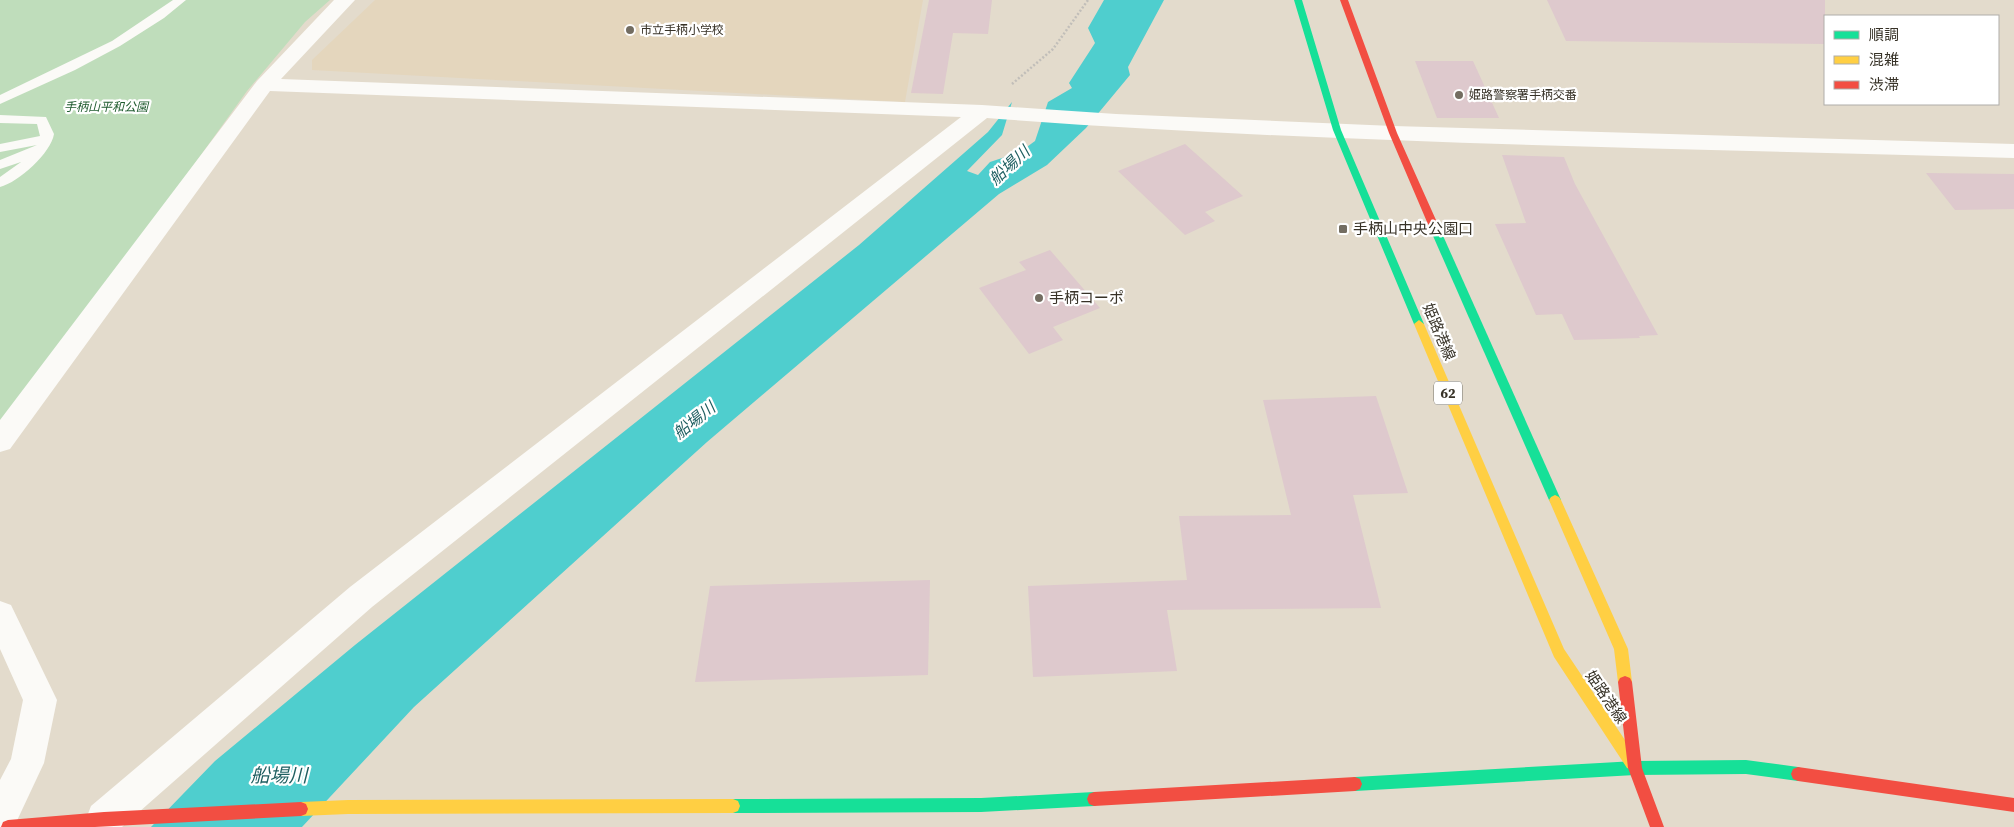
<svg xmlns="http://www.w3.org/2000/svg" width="2014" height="827" viewBox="0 0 2014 827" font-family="'Source Serif 4','Noto Sans JP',serif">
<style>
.built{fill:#e4d6bd}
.green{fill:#bfddbb}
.water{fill:#4fcece}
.building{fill:#dec9cd}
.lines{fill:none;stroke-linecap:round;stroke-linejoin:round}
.path{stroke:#c1beb9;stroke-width:2.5;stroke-dasharray:2 2;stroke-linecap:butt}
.lane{fill:#fbfaf7;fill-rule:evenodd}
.street{fill:#fbfaf7;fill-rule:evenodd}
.fast{fill:#16e098;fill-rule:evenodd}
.slow{fill:#ffcf43;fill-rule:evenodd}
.jam{fill:#f24e42;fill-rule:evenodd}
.poi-dot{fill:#736d61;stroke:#fff;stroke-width:2}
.labels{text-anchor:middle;stroke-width:4.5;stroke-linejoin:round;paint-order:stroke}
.far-poi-label{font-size:12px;fill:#373227;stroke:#fff;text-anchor:start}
.far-park-label{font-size:12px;font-style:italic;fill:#1f5b2f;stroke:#fff}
.shield{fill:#fff;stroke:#737068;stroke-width:1}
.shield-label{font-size:14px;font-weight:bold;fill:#373227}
.poi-label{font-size:15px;fill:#373227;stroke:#fff;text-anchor:start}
.street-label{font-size:15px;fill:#373227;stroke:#fff}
.water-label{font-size:16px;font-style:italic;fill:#1e5e60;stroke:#fff}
.near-water-label{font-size:19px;font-style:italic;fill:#1e5e60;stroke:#fff}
</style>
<rect width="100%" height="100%" fill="#e3dbcc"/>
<polygon class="built" points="375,0 923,0 905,102 312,70 312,60"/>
<polygon class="green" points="0,0 330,0 305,22 247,91 0,434"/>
<polygon class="water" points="1104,0 1164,0 1128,67 1130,75 1086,128 1047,165 999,194 707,442 414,707 302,827 151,827 215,761 355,645 859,245 988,132 1012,102 1002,135 967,171 978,175 990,162 1020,152 1035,141 1048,102 1072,88 1069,83 1095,43 1088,28"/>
<g class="building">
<polygon points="929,0 992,0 988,34 953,33 943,94 911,93"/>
<polygon points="1547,0 1825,0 1825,44 1566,41"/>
<polygon points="1415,61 1473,61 1499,118 1437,118"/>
<polygon points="1185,144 1243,196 1205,212 1215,221 1185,235 1118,171"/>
<polygon points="1502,155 1564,157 1575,184 1658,335 1639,336 1640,338 1574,340 1562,314 1536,315 1495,224 1526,223"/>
<polygon points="1926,173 2014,174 2014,209 1955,210"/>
<polygon points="1050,250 1100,308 1053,327 1063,340 1029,354 979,288 1026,270 1019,262"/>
<polygon points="1376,396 1408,493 1353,495 1381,608 1167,610 1177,671 1033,677 1028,586 1187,580 1179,516 1291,515 1263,400"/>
<polygon points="930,580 928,675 695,682 710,586"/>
</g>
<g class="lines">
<polyline class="path" points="1012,84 1053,49 1088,0"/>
<g class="lane">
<polygon points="173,0 186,0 164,18 120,46 75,70 0,104 0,95 112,41"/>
<path d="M0 115 46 117 54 134C51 153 19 182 0 187V177L21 162 0 169V160L37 145 0 152V144L40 136 37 124 0 123Z"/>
</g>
<g class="street">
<path d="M334 0H355L281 79 982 105 1116 114 1393 126 2014 144V158C1672 148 1328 144 987 118L372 607 122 827H90L86 819 91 806 350 587 961 117 270 91 10 449 0 452V420L257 81Z"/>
<polygon points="0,601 11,605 57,700 44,763 14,827 0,827 0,780 11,759 23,700 0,649"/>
</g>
<g class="fast">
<polygon points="1294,0 1302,0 1341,130 1424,324 1423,327 1419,328 1414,324 1333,130"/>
<polygon points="1435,226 1440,229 1561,500 1559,503 1555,505 1551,503 1549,500 1430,229"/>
<polygon points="1746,760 1798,767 1803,769 1805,774 1803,779 1798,781 1746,774 1635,775 1355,791 1350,789 1348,784 1350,779 1355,777 1635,761"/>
<polygon points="1094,792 1099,794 1101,799 1099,804 1094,806 981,812 733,813 728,811 726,806 728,801 733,799 981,798"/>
</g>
<g class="slow">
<polygon points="1419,320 1424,324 1564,649 1637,758 1639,763 1637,768 1632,770 1627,768 1554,657 1414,324"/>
<polygon points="1555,495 1559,497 1561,500 1628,649 1632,682 1630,686 1625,688 1620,686 1618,682 1614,649 1549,500 1551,497"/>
<polygon points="733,799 738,801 740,806 738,811 733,813 348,814 301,816 296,814 294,809 296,804 301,802 348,800"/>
</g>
<g class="jam">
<polygon points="1340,0 1348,0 1397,133 1440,229 1438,231 1432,231 1430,229 1389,133"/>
<polygon points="1625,676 1630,678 1632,682 1642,768 1664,827 1650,827 1628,768 1618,682 1620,678"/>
<polygon points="1798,767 2014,798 2014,812 1798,781 1793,779 1791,774 1793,769"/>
<polygon points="1355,777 1360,779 1362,784 1360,789 1355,791 1094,806 1089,804 1087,799 1089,794 1094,792"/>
<polygon points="301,802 306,804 308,809 306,814 301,816 95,827 1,827 3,822 8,820 104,812"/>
</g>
</g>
<g class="poi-dot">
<circle cx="630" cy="30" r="5"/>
<circle cx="1459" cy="95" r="5"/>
<rect x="1338" y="224" width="10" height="10" rx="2.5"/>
<circle cx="1039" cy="298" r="5"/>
</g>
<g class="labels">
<g class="far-poi-label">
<text x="640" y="34">市立手柄小学校</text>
<text x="1469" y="99">姫路警察署手柄交番</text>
</g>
<g class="far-park-label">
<text x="106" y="111">手柄山平和公園</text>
</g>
<rect class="shield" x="1434" y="381.5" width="28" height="23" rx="4"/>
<g class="shield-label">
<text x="1448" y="398">62</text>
</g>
<g class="poi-label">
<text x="1353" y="234">手柄山中央公園口</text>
<text x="1049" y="303">手柄コーポ</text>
</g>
<g class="street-label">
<text transform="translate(1439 332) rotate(67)" y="5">姫路港線</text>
<text transform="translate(1606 697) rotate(56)" y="5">姫路港線</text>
</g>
<g class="water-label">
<text transform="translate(1009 165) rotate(-43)" y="6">船場川</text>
<text transform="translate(694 420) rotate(-39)" y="6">船場川</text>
</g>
<g class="near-water-label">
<text x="279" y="782">船場川</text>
</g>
</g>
<rect x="1824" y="15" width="175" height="90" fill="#ffffff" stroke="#afada9"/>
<rect x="1834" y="31" width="25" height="8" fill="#16e098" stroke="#afada9"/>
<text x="1869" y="40" font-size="15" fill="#373227">順調</text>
<rect x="1834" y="56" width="25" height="8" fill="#ffcf43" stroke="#afada9"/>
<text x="1869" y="65" font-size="15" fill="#373227">混雑</text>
<rect x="1834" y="81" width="25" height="8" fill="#f24e42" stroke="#afada9"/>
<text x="1869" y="90" font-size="15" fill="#373227">渋滞</text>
</svg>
